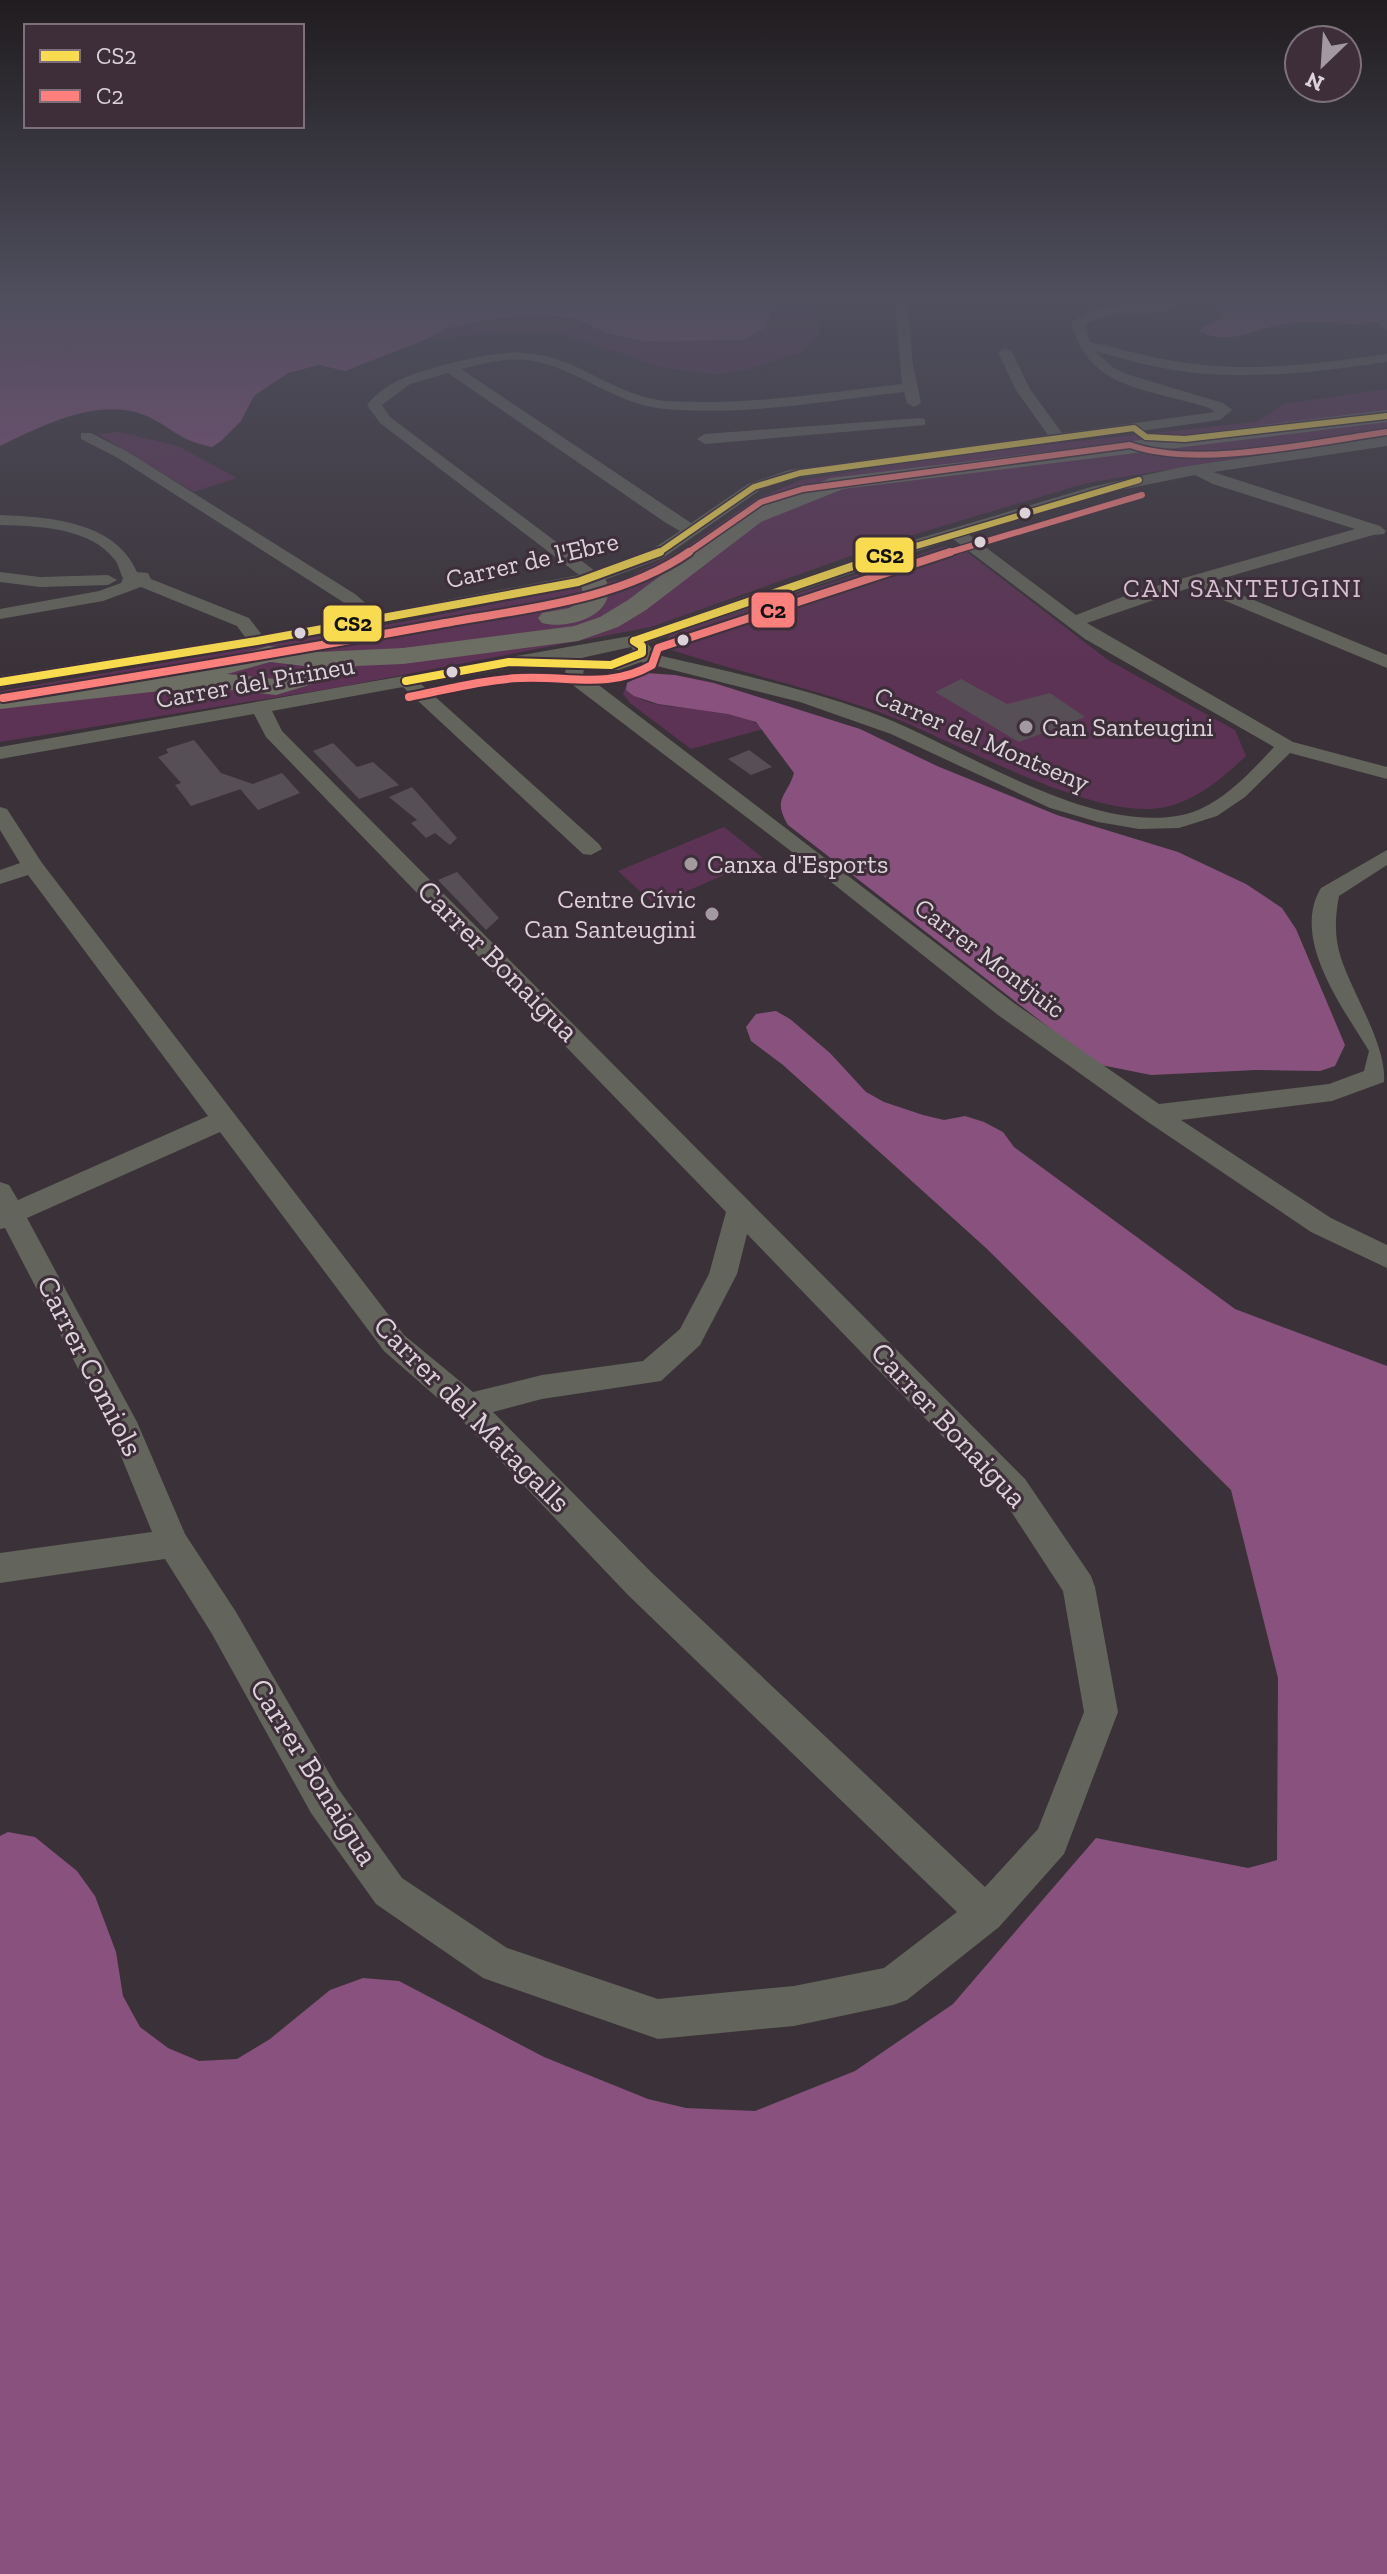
<svg xmlns="http://www.w3.org/2000/svg" width="1387" height="2574" viewBox="0 0 1387 2574" font-family="'Zilla Slab',serif">
<style>
.green{fill:#5d3355}
.forest{fill:#89517e}
.lines{fill:none;stroke-linecap:round;stroke-linejoin:round}
.stream{stroke:#894f7f;stroke-width:4}
.building{fill:#564f55}
.street{fill:#63645b;fill-rule:evenodd}
.secondary{fill:#6d6e63;fill-rule:evenodd}
.bus-1-far1-casing{stroke:#3e2e3a;stroke-width:9}
.bus-1-casing{stroke:#3e2e3a;stroke-width:12}
.bus-2-far1-casing{stroke:#3e2e3a;stroke-width:9}
.bus-2-casing{stroke:#3e2e3a;stroke-width:12}
.bus-1-far1{stroke:#f9db4f;stroke-width:6}
.bus-1{stroke:#f9db4f;stroke-width:8}
.bus-2-far1{stroke:#fd807c;stroke-width:6}
.bus-2{stroke:#fd807c;stroke-width:8}
.bus-dot{fill:#dcd2da;stroke:#3e2e3a;stroke-width:3}
.poi-dot{fill:#a39aa1;stroke:#3e2e3a;stroke-width:3}
.labels{text-anchor:middle;stroke-width:6;stroke-linejoin:round;paint-order:stroke}
.far-street-label{font-size:26px;fill:#dcd2da;stroke:#3e2e3a}
.far-neighbourhood-label{font-size:26px;letter-spacing:2px;fill:#d4c0d0;stroke:#3e2e3a}
.far-poi-label{font-size:26px;fill:#dcd2da;stroke:#3e2e3a;text-anchor:start}
.street-label{font-size:30px;fill:#dcd2da;stroke:#3e2e3a}
.line-badge{stroke:#3e2e3a;stroke-width:3}
.pale-badge-label{font-size:22px;text-anchor:middle;font-weight:bold;fill:#111}
</style>
<rect width="100%" height="100%" fill="#3a3238"/>
<g class="green">
<polygon points="777,301 827,301 820,308 818,335 803,352 748,369 715,375 659,367 558,332 518,331 427,339 438,331 457,325 529,315 576,319 610,334 643,341 677,338 729,341 766,325"/>
<polygon points="1387,389 1387,434 1087,483 899,539 651,627 340,687 0,742 0,691 402,622 626,578 685,548 754,500 801,480 967,453 1256,422 1284,404"/>
<polygon points="119,432 178,446 237,478 194,492 98,434"/>
<path d="M945 546 963 549 1108 660 1235 730 1246 756C1222 778 1198 800 1165 807 1093 824 945 734 873 710 805 687 736 671 668 649L664 642 671 634Z"/>
<path d="M627 683 626 690C633 694 640 699 648 702 681 712 739 705 763 729L691 749 630 703 623 694Z"/>
<polygon points="724,827 763,858 655,905 618,871"/>
</g>
<g class="forest">
<path d="M0 301H777L763 329 742 340 643 341 610 334 576 319 554 316 505 317 447 328 427 339 345 371 319 365 288 373 254 396 241 421 221 441 212 447C179 441 171 426 144 415 97 397 42 426 0 446Z"/>
<path d="M1213 301H1387V320C1368 328 1313 320 1286 324 1259 327 1226 347 1200 331L1203 326 1223 318 1224 314Z"/>
<path d="M646 673 675 675 714 683 860 729 937 766 1057 815 1178 852 1246 884 1282 908 1296 929 1345 1045 1335 1066 1320 1071 1256 1070 1151 1075 1096 1064 788 825C772 798 787 797 794 773L756 722 728 714 658 704 634 696 626 690 627 683Z"/>
<polygon points="776,1011 790,1019 830,1053 866,1092 884,1102 923,1115 944,1120 965,1116 984,1122 1003,1132 1014,1147 1235,1309 1387,1366 1387,2574 0,2574 0,1836 8,1832 35,1837 77,1871 95,1896 116,1952 123,1996 140,2027 168,2048 199,2061 237,2059 270,2039 330,1990 363,1978 399,1981 544,2057 648,2099 686,2108 755,2111 855,2071 953,2004 1096,1838 1248,1868 1277,1860 1278,1678 1231,1490 986,1248 783,1065 751,1041 746,1027 756,1014"/>
</g>
<g class="lines">
<polyline class="stream" points="0,370 91,343 175,332 199,322 215,306 229,301"/>
</g>
<g class="building">
<polygon points="961,679 1007,704 1050,693 1085,717 1019,742 935,692"/>
<polygon points="194,740 221,773 253,784 282,773 300,793 258,810 240,789 244,788 191,806 175,785 181,783 158,757 168,753 166,749"/>
<polygon points="333,743 357,767 373,762 399,785 359,799 313,751"/>
<polygon points="749,750 772,767 751,775 728,759"/>
<polygon points="412,787 457,838 450,845 435,833 426,838 411,823 417,820 389,797"/>
<polygon points="457,872 499,918 486,930 438,880"/>
</g>
<g class="lines">
<g class="street">
<path d="M895 301H907L913 365 921 403 914 407 907 403 904 392C825 401 745 416 665 409 615 405 577 367 528 360 505 357 483 364 461 369L691 523 748 484 789 470 1048 435 1016 390 998 352 1005 348 1012 352 1030 389 1062 433 1215 412C1210 407 1197 404 1188 402 1134 387 1087 383 1071 322L1091 312 1114 305 1182 301 1162 312 1114 313 1085 324 1090 342C1125 350 1159 360 1194 364 1258 372 1323 363 1387 354V362C1324 371 1260 379 1197 373 1162 370 1128 360 1095 351L1112 367 1126 374 1223 403 1232 410 1220 420 792 479 760 490 663 558 599 582 365 627 0 688V676L245 637 237 626 141 587 103 601 0 619V609L99 591 121 583 123 578C120 573 119 565 115 560 90 527 37 526 0 525V515C49 517 115 521 137 572L148 573 151 579 249 618 262 635 355 617 354 612 343 602 118 458 81 439V433H91L128 452 355 594 369 606 373 614 579 575 380 423 367 405C386 381 412 374 440 366 494 352 529 344 581 369 609 383 635 398 666 401 745 406 824 393 902 384ZM448 373 666 523 680 531 651 550 595 571 390 417 382 405 410 384Z"/>
<polygon points="1385,320 1387,320 1387,330 1378,324"/>
<polygon points="920,418 925,419 925,425 705,444 697,439 705,434"/>
<path d="M1387 436V446L1213 472 1380 526 1386 531 1384 534 1373 535 1210 582 1387 655V668L1192 587 1087 623 1293 742 1387 767V779L1290 753 1245 797 1217 816 1179 828 1139 829 1098 822 1050 808 891 734 800 702 641 662 619 670H584L583 673 1014 1003 1159 1104 1329 1084 1364 1071 1369 1051C1344 1009 1290 939 1321 888L1387 850V865L1339 896C1335 917 1334 937 1341 958 1352 993 1387 1045 1384 1082L1332 1101 1181 1120 1331 1218 1387 1245V1268L1311 1232 1145 1120 998 1015 821 874 574 686 565 674 566 668 558 663 560 659 421 684 599 844 602 849 591 855 583 854 403 687 272 711 282 731 1025 1479 1091 1576 1095 1587 1118 1712 1064 1854 999 1927 907 2000 893 2005 794 2026 658 2039 497 1983 483 1978 376 1904 311 1813 212 1634 165 1559 0 1583V1553L152 1532 112 1434 5 1228 0 1229V1182L9 1185 18 1200 208 1116 28 875 0 884V870L20 863 0 830V807L7 809 42 863 404 1335 473 1392 542 1375 643 1361 680 1329 709 1274 726 1212 266 737 254 714 0 759V747L630 636 897 545 1091 487 1182 467ZM1195 475 1213 484 1355 529 1135 592 1076 615 968 534 1100 494ZM953 539 1085 639 1274 747C1250 773 1218 808 1182 815 1084 835 958 743 867 711 797 686 722 670 649 653L652 649 647 643ZM631 647 633 649C619 662 598 662 581 658ZM220 1132 384 1351 457 1415 628 1595 957 1912 884 1968 794 1986 658 1999 507 1948 402 1878 337 1787 236 1612 185 1534 137 1422 27 1218ZM747 1234 1003 1499 1063 1591 1084 1712 1038 1829 985 1887 652 1573 493 1412 542 1399 661 1381 700 1345 737 1274Z"/>
<polygon points="0,572 40,577 108,575 117,580 108,585 40,587 0,582"/>
</g>
<g class="secondary">
<path d="M1387 410V422L843 489 761 522 646 610 618 627 578 641 403 664 356 666 352 672 276 695 231 690H169L0 709V693L167 674 269 646 318 652 403 648 574 626 600 617 628 600 745 512 831 478ZM270 662 313 667 275 679 227 674Z"/>
<path d="M593 571 602 573C627 611 572 631 542 623L538 618 542 613 569 608 583 600 581 578 584 573Z"/>
</g>
<g class="bus-1-far1-casing">
<g id="bus-1-far1">
<polyline points="657,554 754,487 800,473 1134,428 1146,437 1185,439 1387,416"/>
<polyline points="889,554 1139,480"/>
</g>
</g>
<g class="bus-1-casing">
<g id="bus-1">
<polyline points="634,641 894,552"/>
<polyline points="406,681 509,662 611,665 642,653 642,646 634,641"/>
<polyline points="0,682 257,641 578,582 660,552"/>
</g>
</g>
<g class="bus-2-far1-casing">
<g id="bus-2-far1">
<path d="M686 554 761 502 803 489 1130 445C1197 469 1316 442 1387 432"/>
<polyline points="944,554 1142,495"/>
</g>
</g>
<g class="bus-2-casing">
<g id="bus-2">
<path d="M409 697C445 690 482 680 519 678 566 675 609 690 652 665L658 648 950 552"/>
<path d="M3 698C147 675 291 651 434 625 519 609 617 602 689 552"/>
</g>
</g>
<use href="#bus-1-far1" class="bus-1-far1"/>
<use href="#bus-1" class="bus-1"/>
<use href="#bus-2-far1" class="bus-2-far1"/>
<use href="#bus-2" class="bus-2"/>
</g>
<linearGradient id="sky" x2="0" y2="1"><stop stop-color="#201c1f"/><stop offset="0.45" stop-color="#4f4f5e"/><stop offset="1" stop-color="#4f4f5e" stop-opacity="0"/></linearGradient>
<rect width="1387" height="662" fill="url(#sky)"/>
<g class="bus-dot">
<circle cx="1025" cy="513" r="7"/>
<circle cx="980" cy="542" r="7"/>
<circle cx="300" cy="633" r="7"/>
<circle cx="683" cy="640" r="7"/>
<circle cx="452" cy="672" r="7"/>
</g>
<g class="poi-dot">
<circle cx="1026" cy="727" r="8"/>
<circle cx="691" cy="864" r="8"/>
<circle cx="712" cy="914" r="8"/>
</g>
<g class="labels">
<g class="far-street-label">
<text transform="translate(532 560) rotate(-13)" y="9">Carrer de l'Ebre</text>
<text transform="translate(255 682) rotate(-10)" y="9">Carrer del Pirineu</text>
<text transform="translate(982 739) rotate(23)" y="9">Carrer del Montseny</text>
<text transform="translate(990 958) rotate(37)" y="9">Carrer Montjuïc</text>
</g>
<g class="far-neighbourhood-label">
<text x="1243" y="597">CAN SANTEUGINI</text>
</g>
<g class="far-poi-label">
<text x="1042" y="736">Can Santeugini</text>
<text x="707" y="873">Canxa d'Esports</text>
<text x="696" y="908" text-anchor="end">Centre Cívic<tspan x="696" dy="30">Can Santeugini</tspan></text>
</g>
<g class="street-label">
<text transform="translate(498 961) rotate(45)" y="10">Carrer Bonaigua</text>
<text transform="translate(90 1366) rotate(63)" y="10">Carrer Comiols</text>
<text transform="translate(472 1414) rotate(45)" y="10">Carrer del Matagalls</text>
<text transform="translate(949 1425) rotate(47)" y="10">Carrer Bonaigua</text>
<text transform="translate(314 1772) rotate(58)" y="10">Carrer Bonaigua</text>
</g>
</g>
<g class="line-badge">
<rect x="854" y="536" width="61" height="38" rx="8" fill="#f9db4f"/>
<rect x="750" y="591" width="46" height="38" rx="8" fill="#fd807c"/>
<rect x="322" y="604" width="61" height="39" rx="8" fill="#f9db4f"/>
</g>
<g class="pale-badge-label">
<text x="885" y="563">CS2</text>
<text x="773" y="618">C2</text>
<text x="353" y="631">CS2</text>
</g>
<rect x="24" y="24" width="280" height="104" fill="#3e2e3a" stroke="#7d707a" stroke-width="2"/>
<rect x="40" y="50" width="40" height="12" fill="#f9db4f" stroke="#7d707a" stroke-width="2"/>
<text x="96" y="64" font-size="24" fill="#dcd2da">CS2</text>
<rect x="40" y="90" width="40" height="12" fill="#fd807c" stroke="#7d707a" stroke-width="2"/>
<text x="96" y="104" font-size="24" fill="#dcd2da">C2</text>
<g transform="translate(1323 64) rotate(205)"><circle r="38" fill="#3e2e3a" stroke="#7d707a" stroke-width="2"/>
<path d="M0-6L14 30L0 20L-14 30Z" fill="#a39aa1"/>
<text y="-12" font-size="22" font-weight="bold" text-anchor="middle" fill="#dcd2da">N</text>
</g>
</svg>
